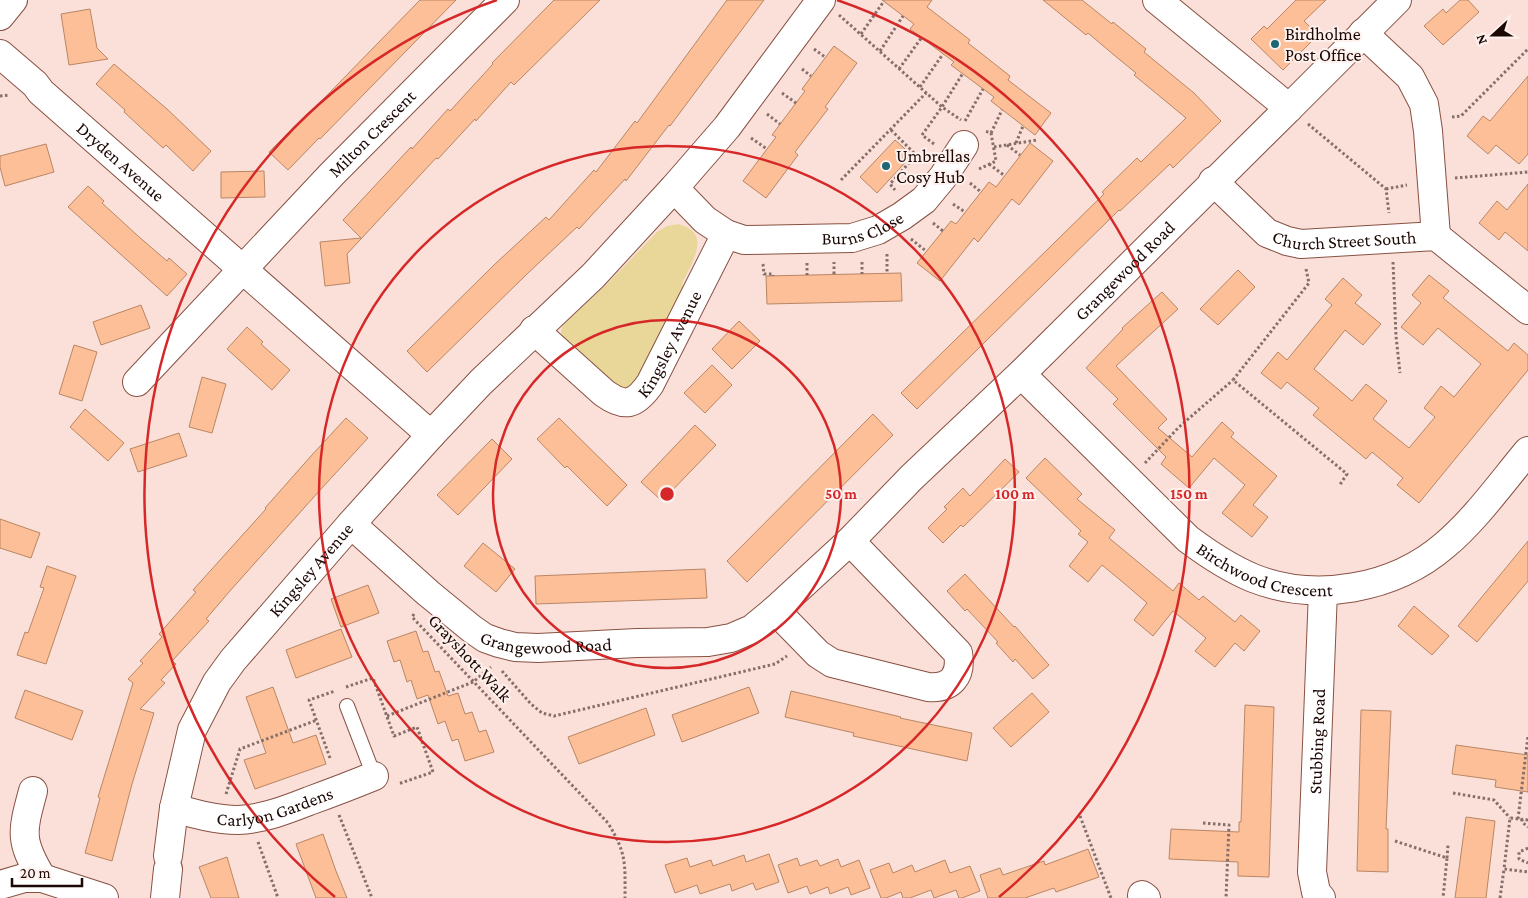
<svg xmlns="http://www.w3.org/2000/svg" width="1528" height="898" viewBox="0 0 1528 898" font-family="'Crimson Pro',serif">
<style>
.green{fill:#e9d799}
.building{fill:#fcbf98;stroke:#b98665}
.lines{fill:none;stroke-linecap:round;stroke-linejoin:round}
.lane-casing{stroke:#885143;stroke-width:16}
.street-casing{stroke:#885143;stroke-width:30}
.secondary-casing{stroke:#885143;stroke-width:30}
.path{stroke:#866f69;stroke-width:3;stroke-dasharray:2.5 2.5;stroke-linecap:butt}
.lane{stroke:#fff;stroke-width:14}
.street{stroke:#fff;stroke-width:28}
.secondary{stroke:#fff;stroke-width:28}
.ring{fill:none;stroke:#d62828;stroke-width:2.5}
.poi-dot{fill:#1f6675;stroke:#fef0ed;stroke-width:2}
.labels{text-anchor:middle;stroke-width:4;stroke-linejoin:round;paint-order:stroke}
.poi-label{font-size:18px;fill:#1b0703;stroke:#fef0ed;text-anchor:start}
.street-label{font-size:18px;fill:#1b0703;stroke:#fef0ed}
.centre{fill:#d62828;stroke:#fef0ed;stroke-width:2.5}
.ring-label{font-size:15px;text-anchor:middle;font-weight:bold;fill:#d62828;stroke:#fef0ed;stroke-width:4;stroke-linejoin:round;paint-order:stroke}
</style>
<rect width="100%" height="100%" fill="#fbe0d9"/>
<path class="green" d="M678 224C713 232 692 262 682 284L688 290 648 372 630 389 620 391 565 345 561 333 562 326 607 284 657 232 667 226Z"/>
<g class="building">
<polygon points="420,0 456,0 320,139 319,138 288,170 269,152 295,126 296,127"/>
<polygon points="554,0 600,0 514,85 511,82 476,121 475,119 438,159 436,158 347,254 350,283 325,286 320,242 361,238 343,220 411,147 412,149 448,109 450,111 493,64 492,63"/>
<polygon points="727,0 764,0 670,126 669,125 626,181 625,179 579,229 577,227 527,274 427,372 407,351 495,264 546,217 549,220 594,170 596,172 635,121 637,123"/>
<polygon points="882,0 932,0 927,7 970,40 968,43 1010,76 1008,80 1051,113 1035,135 991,101 994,97 951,65 954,62 910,29 914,24"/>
<polygon points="1043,0 1082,0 1112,24 1113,22 1146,49 1144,52 1194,93 1221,121 1173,168 1170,164 1120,211 1119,210 917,409 901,393 1104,194 1102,192 1137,158 1141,162 1186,118 1134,75 1136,73 1114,55 1088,33 1086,35"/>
<polygon points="1296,0 1326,0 1304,21 1318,35 1283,70 1251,39 1264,26 1267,29"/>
<polygon points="1460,0 1468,0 1479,12 1443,45 1424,26 1443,9 1446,13"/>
<polygon points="90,9 97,48 108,59 69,65 61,14"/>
<polygon points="834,46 857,63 825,107 828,109 795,152 798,155 766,198 743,181 776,137 772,135 805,91 802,89"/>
<polygon points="114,64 167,109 211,151 193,171 166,145 163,148 124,112 125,110 96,84"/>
<polygon points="1528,76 1528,154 1519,164 1496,145 1488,154 1467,136 1483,116 1490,121"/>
<polygon points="895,140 912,155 877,193 860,177"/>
<polygon points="1030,143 1053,161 1019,205 1012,199 978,242 974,238 940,281 917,263 951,221 956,224 989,182 996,187"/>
<polygon points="46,144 54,172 5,186 0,167 0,156"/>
<polygon points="264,171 265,197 221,198 221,172"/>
<polygon points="1528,184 1528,251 1505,232 1499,240 1479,223 1497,201 1507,210"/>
<polygon points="88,186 104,201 102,203 138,236 167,261 169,258 187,274 167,296 68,207"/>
<polygon points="1238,270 1255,287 1218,325 1200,309"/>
<polygon points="901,273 902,301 767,304 766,276"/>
<polygon points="1429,275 1449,291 1443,298 1508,351 1514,343 1528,355 1528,370 1419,503 1397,485 1403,478 1372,452 1366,459 1313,415 1319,408 1287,382 1281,389 1261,373 1278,352 1287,360 1332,305 1325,299 1343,278 1362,295 1355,303 1381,324 1363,345 1345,330 1314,369 1352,401 1366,384 1387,401 1373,419 1409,448 1435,417 1424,408 1441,386 1454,397 1481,364 1438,328 1423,345 1401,327 1421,303 1412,295"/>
<polygon points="1162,292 1178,309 1116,366 1167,419 1158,428 1192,457 1222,422 1234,433 1231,437 1277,476 1253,505 1268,517 1252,537 1222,513 1245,485 1214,458 1189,488 1161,464 1166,457 1113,404 1118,399 1086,368 1123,329 1122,328"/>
<polygon points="141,305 150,328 101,345 93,322"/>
<polygon points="739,321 760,341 732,369 712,349"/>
<polygon points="247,327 263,342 261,344 290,370 272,390 227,349"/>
<polygon points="74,345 97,352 82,401 59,394"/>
<polygon points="712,365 732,385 705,413 684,393"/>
<polygon points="202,377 226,384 212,433 189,427"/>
<polygon points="85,409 124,443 108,461 70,427"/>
<polygon points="873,414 893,435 747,582 727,561"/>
<polygon points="346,418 368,438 321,489 229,592 206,619 209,621 172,661 176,664 161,680 165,683 140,709 154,713 132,784 112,861 85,853 100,798 98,797 133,683 128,679 143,663 140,661 162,637 159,634 196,592 193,590 266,509 265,508 311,456"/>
<polygon points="559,418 627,485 607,506 567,466 565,468 537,439"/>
<polygon points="695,425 716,445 662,501 641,482"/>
<polygon points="179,433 187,456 138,472 130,449"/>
<polygon points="492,439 512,459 458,515 437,495"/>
<polygon points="1045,458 1082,494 1077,499 1115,530 1109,538 1173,591 1179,583 1199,600 1203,596 1235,622 1241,615 1260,631 1244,651 1235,643 1215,667 1195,651 1206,638 1173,611 1153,636 1134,620 1147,603 1125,584 1102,565 1088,582 1069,566 1088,542 1078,534 1081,531 1026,478"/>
<polygon points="1005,459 1019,472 963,527 961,525 943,543 928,528 947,509 944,507 963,488 970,496"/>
<polygon points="0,519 40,533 31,558 0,548"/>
<polygon points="1528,541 1528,581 1477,642 1458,626"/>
<polygon points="483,543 515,569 496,592 464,566"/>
<polygon points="47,566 76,576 46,664 17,655 25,632 28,633 44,588 40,587"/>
<polygon points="705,569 707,598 536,604 535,576"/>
<polygon points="965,574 1014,627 1015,626 1049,665 1033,679 1015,659 1013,662 996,643 998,642 967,609 965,611 947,591"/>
<polygon points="368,585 379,613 341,627 331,599"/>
<polygon points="1414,606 1449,636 1432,655 1398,626"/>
<polygon points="341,629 352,657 296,678 286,650"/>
<polygon points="416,631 423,652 428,651 435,672 439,671 448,696 458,693 465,714 472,712 479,732 486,730 494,752 465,761 458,739 452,741 445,721 438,724 428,695 417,699 411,680 407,682 400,660 394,662 387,641"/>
<polygon points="273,687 293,743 316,735 326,764 255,789 244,760 266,753 246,697"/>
<polygon points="749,687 759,713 682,742 672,715"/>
<polygon points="25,690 83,711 72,740 15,718"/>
<polygon points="791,691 901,717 900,718 972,733 967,761 853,736 854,733 785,717"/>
<polygon points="1032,693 1049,712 1011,747 993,728"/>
<polygon points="1245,705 1274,707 1269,877 1238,876 1238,862 1169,859 1171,829 1239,832 1239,822 1241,822"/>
<polygon points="646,708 655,735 579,764 568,737"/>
<polygon points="1361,710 1391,711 1386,829 1388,829 1388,872 1357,871"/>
<polygon points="1456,745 1528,755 1528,792 1495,787 1496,780 1452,774"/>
<polygon points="1466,817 1495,821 1486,898 1455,898"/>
<polygon points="323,834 336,871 347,898 316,898 296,844"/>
<polygon points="1088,849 1099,877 1056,892 1054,888 1025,898 988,898 980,875 1000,868 1003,875 1044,861 1045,865"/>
<polygon points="769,854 779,882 756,890 753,883 732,891 730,884 700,894 697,885 675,893 665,865 687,858 690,867 711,860 713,866 744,855 746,862"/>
<polygon points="227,857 239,898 211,898 199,867"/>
<polygon points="797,858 800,866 817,860 820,866 838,859 841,867 859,860 870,888 851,895 848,887 830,894 828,887 810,894 807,886 788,893 778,865"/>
<polygon points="945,860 950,873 970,866 980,891 962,898 959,898 956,890 934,898 931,890 910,898 903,898 901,892 886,898 881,898 870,870 889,863 893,873 912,865 915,872"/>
</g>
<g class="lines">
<g class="lane-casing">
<polyline id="lane" points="347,706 374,776"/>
</g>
<g class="street-casing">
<g id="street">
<polyline points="0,16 13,0"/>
<polyline points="1363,33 1410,77 1424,104 1428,131 1436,236"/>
<path id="s1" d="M0 54 35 84 41 92 431 435"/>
<path id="s2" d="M1213 181 1267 233 1287 241 1301 244 1436 236 1528 310"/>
<path id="s3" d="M674 188 705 220 726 234 744 240 852 238 878 230 902 216 924 200 943 177 964 145"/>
<path id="s4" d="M534 330 604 393C625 408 635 405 650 384L726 234"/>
<path id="s5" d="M1021 374 1188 539C1208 554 1229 568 1253 578 1316 603 1394 589 1445 545 1475 520 1502 482 1528 451"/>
<path id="s6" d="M137 382 332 174 505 0"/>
<path id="s7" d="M351 524 428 593 472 629 485 638 499 643 515 647 538 648 637 643 708 642 731 638 752 629 775 610 850 541 912 477 1021 374 1289 108"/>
<path d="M775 610 818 654 832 663 928 687C951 689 962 676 958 653L850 541"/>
<path d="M33 791C22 832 19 840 42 878"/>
<path id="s8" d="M174 808C195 814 216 820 238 820 263 819 286 810 309 801 331 793 352 785 374 776"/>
<path id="s9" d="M168 856 174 808 192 730 217 682 233 660 351 524 431 435 481 382 593 276 674 188 727 127 821 0"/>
<polyline points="0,885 24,878 42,878 104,898"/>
<polyline points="1142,895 1146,898"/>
<polyline points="165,898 168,869"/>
<path id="s10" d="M1321 898 1316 892 1312 872 1323 591"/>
</g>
</g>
<g class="secondary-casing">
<polyline id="secondary" points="1157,0 1289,108 1397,0"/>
</g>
<g class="path">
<polyline points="839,15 942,107 961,120"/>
<polyline points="861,34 884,1"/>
<polyline points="814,49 825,57"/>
<polyline points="880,51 903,16"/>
<polyline points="802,69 811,76"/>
<polyline points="899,69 922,37"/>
<polyline points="920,87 943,54"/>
<polyline points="782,93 796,103"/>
<polyline points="0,96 9,95"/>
<polyline points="767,114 780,124"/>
<polyline points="1452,117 1461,116 1528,49"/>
<polyline points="965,121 983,89"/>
<polyline points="1308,124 1386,189 1389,213"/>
<polyline points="891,130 916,155 890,184 895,190"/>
<polyline points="991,133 1002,110"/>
<polyline points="751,138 767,149"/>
<polyline points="1016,143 1023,126"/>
<polyline points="934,144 922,135 942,107 963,73"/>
<polyline points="1007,145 1020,155"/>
<polyline points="994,147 1037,140"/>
<polyline points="989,164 1005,176"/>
<polyline points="979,169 996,161 991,133 985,131"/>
<polyline points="1455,178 1528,172"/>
<polyline points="841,180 926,93"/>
<polyline points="970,183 981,192"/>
<polyline points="1386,189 1407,185"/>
<polyline points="953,204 965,212"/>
<polyline points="933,223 943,231"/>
<polyline points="911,239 926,251"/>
<polyline points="887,254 887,273"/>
<polyline points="862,262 862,274"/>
<polyline points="1393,262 1396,336 1400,373"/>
<polyline points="807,263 807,275"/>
<polyline points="763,264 764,274 773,274 773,276"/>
<polyline points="1306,269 1309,283 1233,380 1347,474 1339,486"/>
<polyline points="834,274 834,262"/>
<polyline points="1145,463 1179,427 1233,380"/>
<path d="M414 614 412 617 608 823C627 854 625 864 625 898"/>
<polyline points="502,671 531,704 542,713 554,716 775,664 787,656"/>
<polyline points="346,687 373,678 394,736 417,727 433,772 398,784"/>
<polyline points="387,716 473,682 491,667"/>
<polyline points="330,758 309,700 335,691"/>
<polyline points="1453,793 1494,800 1510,818"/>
<polyline points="226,794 240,749 317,720"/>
<polyline points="339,815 372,898"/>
<polyline points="1080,816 1111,898"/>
<polyline points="1518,819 1528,736"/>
<polyline points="1522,819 1522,822 1528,827"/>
<polyline points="1528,820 1510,818 1504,869 1528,872"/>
<polyline points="1203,823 1229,825 1226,898"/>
<polyline points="1395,841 1447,858 1443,898"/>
<polyline points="258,842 278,898"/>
<polyline points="1528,848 1519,852 1519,859 1528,863"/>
<polyline points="1447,858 1448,845"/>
<polyline points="1500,898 1504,869"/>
</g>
<use href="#lane" class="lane"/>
<use href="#street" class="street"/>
<use href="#secondary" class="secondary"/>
</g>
<g class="ring">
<circle cx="667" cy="494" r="174"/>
<circle cx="667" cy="494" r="348"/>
<path d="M335 897A522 522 0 0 1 497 0M837 0A522 522 0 0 1 999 897"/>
</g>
<g class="poi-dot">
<circle cx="1275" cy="44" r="5"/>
<circle cx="886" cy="166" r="5"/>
</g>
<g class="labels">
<g class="poi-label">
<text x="1285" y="40">Birdholme<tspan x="1285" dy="21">Post Office</tspan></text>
<text x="896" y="162">Umbrellas<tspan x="896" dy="21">Cosy Hub</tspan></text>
</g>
<g class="street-label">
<text dy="6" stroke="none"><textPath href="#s6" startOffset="342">Milton Crescent</textPath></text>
<text dy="6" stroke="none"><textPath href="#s1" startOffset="162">Dryden Avenue</textPath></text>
<text dy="6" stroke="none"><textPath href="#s3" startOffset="209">Burns Close</textPath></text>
<text dy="6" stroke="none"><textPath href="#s2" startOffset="154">Church Street South</textPath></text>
<text dy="6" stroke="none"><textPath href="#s7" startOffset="964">Grangewood Road</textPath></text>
<text dy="6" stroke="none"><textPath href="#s4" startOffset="194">Kingsley Avenue</textPath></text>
<text dy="6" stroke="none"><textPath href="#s5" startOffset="320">Birchwood Crescent</textPath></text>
<text dy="6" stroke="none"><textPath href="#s9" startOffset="329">Kingsley Avenue</textPath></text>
<text dy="6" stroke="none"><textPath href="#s7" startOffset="238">Grangewood Road</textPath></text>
<text transform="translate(470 658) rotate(47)" y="6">Grayshott Walk</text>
<text dy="6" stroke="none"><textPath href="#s10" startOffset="159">Stubbing Road</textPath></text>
<text dy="6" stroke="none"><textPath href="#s8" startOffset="104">Carlyon Gardens</textPath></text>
</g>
</g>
<circle cx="667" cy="494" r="8" class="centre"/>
<g class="ring-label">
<text x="841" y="499">50 m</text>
<text x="1015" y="499">100 m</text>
<text x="1189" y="499">150 m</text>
</g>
<g transform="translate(1493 35) rotate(249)" stroke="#fef0ed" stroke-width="4" paint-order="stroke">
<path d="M0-4L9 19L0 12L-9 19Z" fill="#1b0703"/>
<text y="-8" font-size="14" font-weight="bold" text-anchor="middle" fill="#1b0703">N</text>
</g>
<path d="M12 878v8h70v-8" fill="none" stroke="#1b0703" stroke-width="2.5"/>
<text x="20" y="878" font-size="15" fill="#1b0703" stroke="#fef0ed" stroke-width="4" paint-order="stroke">20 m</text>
</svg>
